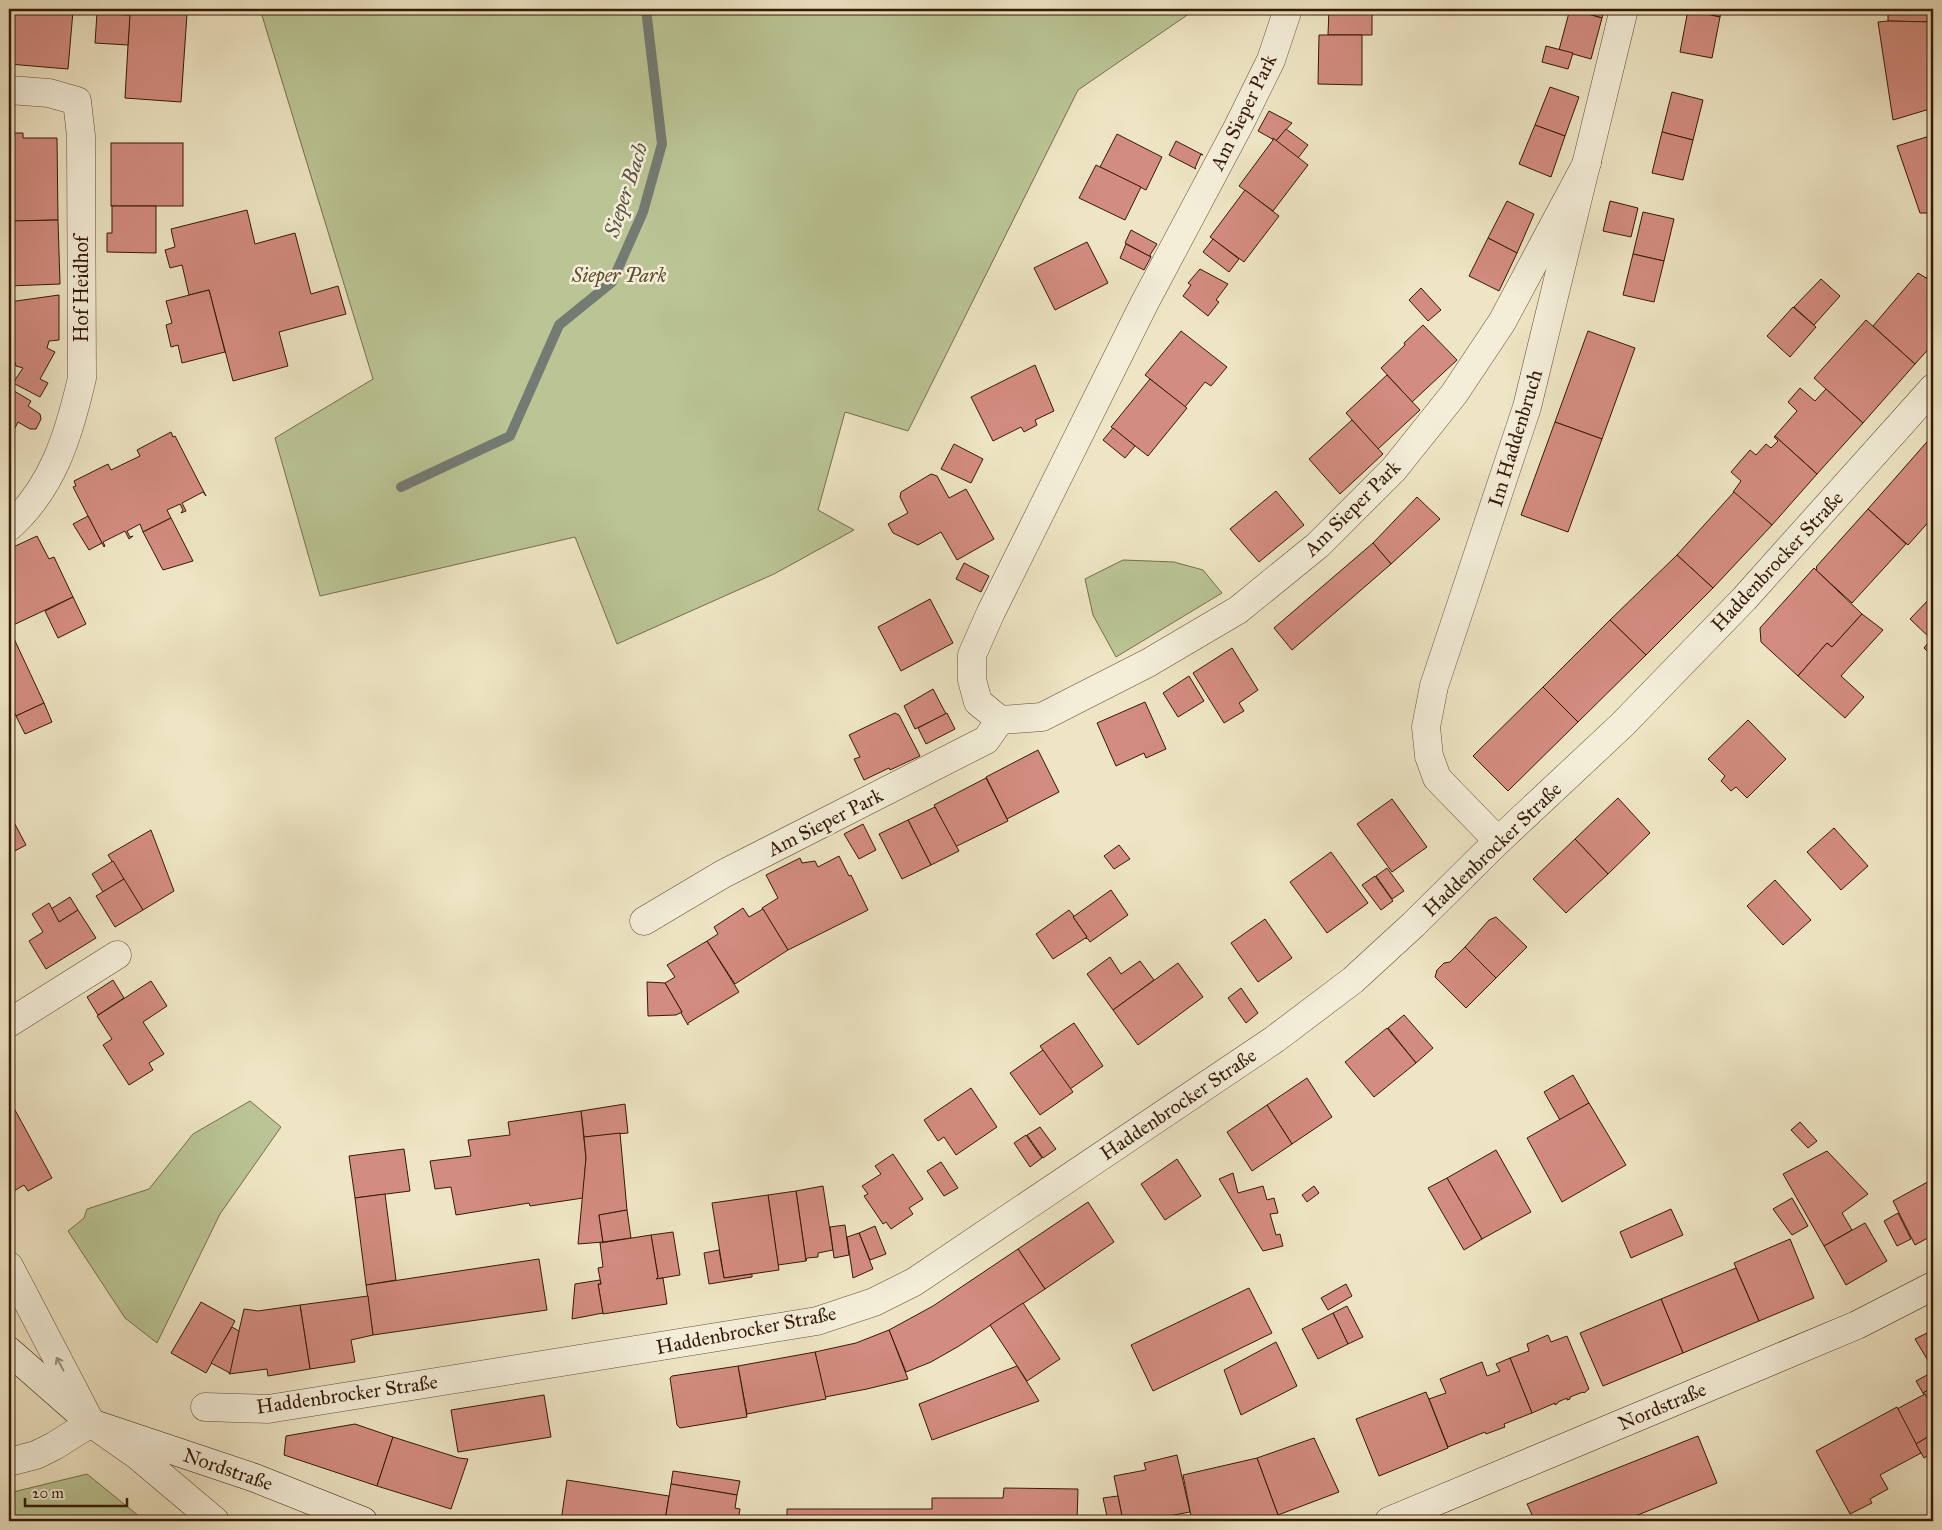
<svg xmlns="http://www.w3.org/2000/svg" width="1942" height="1530" viewBox="0 0 1942 1530" font-family="'IM FELL Great Primer',serif">
<style>
.green{fill:#bac494;stroke:#786e4d}
.lines{fill:none;stroke-linecap:round;stroke-linejoin:round}
.stream{stroke:#737b72;stroke-width:10}
.building{fill:#d38c80;stroke:#361906}
.street-casing{stroke:#644c36;stroke-width:29}
.secondary-casing{stroke:#361906;stroke-width:29}
.street{stroke:#f4eed9;stroke-width:28}
.secondary{stroke:#f4eed9;stroke-width:28}
.oneway{stroke:#9e8e7a}
.labels{text-anchor:middle;stroke-width:5;stroke-linejoin:round;paint-order:stroke}
.street-label{font-size:20px;fill:#361906;stroke:#f4eed9}
.park-label{font-size:20px;font-style:italic;fill:#5e4c31;stroke:#f4eed9}
.water-label{font-size:21px;font-style:italic;fill:#595245;stroke:#f4eed9}
</style>
<rect width="100%" height="100%" fill="#eee5c4"/>
<filter id="stains"><feTurbulence type="fractalNoise" baseFrequency=".004" numOctaves="4"/><feColorMatrix values="0 0 0 0 .2 0 0 0 0 .09 0 0 0 0 .02 0 0 0 .5 -.17"/></filter>
<radialGradient id="worn" r=".72"><stop offset=".6" stop-color="#630" stop-opacity="0"/><stop offset="1" stop-color="#630" stop-opacity=".3"/></radialGradient>
<g class="green">
<polygon points="260,9 1196,9 1078,90 908,431 845,412 818,510 854,530 774,574 617,644 575,537 320,596 275,438 373,379"/>
<polygon points="1123,560 1174,562 1203,570 1222,593 1116,657 1093,615 1085,579"/>
<polygon points="250,1101 281,1127 220,1214 157,1343 125,1318 68,1231 84,1218 87,1209 149,1189 193,1134"/>
<polygon points="87,1474 145,1521 9,1521 9,1493"/>
</g>
<g class="lines">
<polyline class="stream" points="401,487 510,436 559,325 612,282 643,212 662,144 646,9"/>
</g>
<g class="building">
<polygon points="9,9 64,9 64,11 73,11 68,69 9,64"/>
<polygon points="1329,9 1372,9 1372,35 1328,35"/>
<polygon points="1570,9 1604,9 1602,18"/>
<polygon points="1570,9 1602,18 1591,59 1559,50"/>
<polygon points="1689,9 1722,9 1720,17 1688,10"/>
<polygon points="1888,9 1933,9 1933,22 1888,21"/>
<polygon points="130,10 187,14 181,102 125,98"/>
<polygon points="1688,10 1720,17 1712,58 1680,52"/>
<polygon points="97,13 130,15 128,45 95,43"/>
<polygon points="1888,21 1933,22 1933,108 1893,120 1878,22"/>
<polygon points="1319,35 1362,35 1362,85 1318,84"/>
<polygon points="1546,46 1573,53 1568,69 1542,62"/>
<polygon points="1550,87 1579,97 1565,136 1535,125"/>
<polygon points="1672,92 1703,100 1693,140 1662,132"/>
<polygon points="1269,111 1292,123 1276,141 1258,131"/>
<polygon points="1535,125 1565,136 1551,177 1519,164"/>
<polygon points="1286,129 1308,145 1298,158 1276,141"/>
<polygon points="1662,132 1693,140 1683,180 1652,173"/>
<polygon points="9,133 23,133 23,138 57,138 58,220 9,221"/>
<polygon points="1117,134 1162,157 1146,190 1100,167"/>
<polygon points="1933,135 1933,213 1920,213 1897,146"/>
<polygon points="1273,138 1308,165 1273,211 1239,186 1273,140"/>
<polygon points="1176,141 1203,155 1201,154 1195,168 1196,169 1169,155"/>
<rect x="111" y="143" width="72" height="63"/>
<polygon points="1096,165 1141,187 1125,220 1079,198"/>
<polygon points="1245,190 1279,216 1244,262 1210,237"/>
<polygon points="1507,201 1534,214 1517,253 1488,238"/>
<polygon points="1610,201 1638,208 1631,237 1603,231"/>
<polygon points="112,206 156,206 156,253 107,252 107,233 112,233"/>
<polygon points="247,210 255,244 295,233 311,294 338,286 346,314 279,332 288,366 233,381 209,290 189,295 182,265 170,268 165,250 175,247 171,229"/>
<polygon points="1643,212 1674,219 1664,261 1633,254"/>
<polygon points="58,220 60,284 9,286 11,221"/>
<polygon points="1131,230 1157,244 1150,255 1151,257 1125,243"/>
<polygon points="1488,238 1517,253 1499,291 1469,276"/>
<polygon points="1213,239 1239,259 1229,272 1203,252"/>
<polygon points="1087,242 1108,283 1055,310 1034,268"/>
<polygon points="1126,244 1151,257 1144,270 1120,258"/>
<polygon points="1633,254 1664,261 1654,302 1623,295"/>
<polygon points="1933,258 1933,282 1927,278"/>
<polygon points="1200,269 1228,284 1216,300 1219,302 1208,316 1183,296 1191,285 1188,283"/>
<polygon points="1918,273 1933,282 1933,344 1915,364 1873,326"/>
<polygon points="1821,279 1840,296 1814,325 1794,307"/>
<polygon points="1421,288 1441,310 1428,321 1409,300"/>
<polygon points="209,290 225,352 182,363 178,345 171,347 166,325 172,323 166,301"/>
<polygon points="59,295 59,340 49,341 47,348 55,352 40,379 48,383 40,397 13,383 23,368 16,366 10,347 9,347 9,302"/>
<polygon points="1793,307 1816,327 1790,357 1767,336"/>
<polygon points="1866,320 1915,364 1863,423 1814,378"/>
<polygon points="1423,325 1457,360 1412,402 1381,368 1405,345 1404,343"/>
<polygon points="1181,331 1227,367 1211,386 1205,382 1185,407 1145,375"/>
<polygon points="1588,331 1635,348 1602,439 1555,422"/>
<polygon points="1035,365 1054,411 1035,420 1037,425 1024,432 1021,427 993,441 971,397"/>
<polygon points="1387,375 1420,410 1378,449 1346,413"/>
<polygon points="1150,379 1187,408 1148,456 1111,427"/>
<polygon points="9,388 31,401 28,406 40,414 41,419 36,429 30,429 18,422 14,430 9,427"/>
<polygon points="1800,388 1815,401 1826,389 1863,423 1817,474 1775,436 1797,411 1788,402"/>
<polygon points="1352,420 1383,454 1340,494 1309,459"/>
<polygon points="1555,422 1602,439 1568,532 1521,515"/>
<polygon points="1113,428 1135,446 1125,458 1103,440"/>
<polygon points="171,432 173,437 175,436 206,496 203,492 182,503 186,511 181,513 183,510 180,504 167,510 171,518 143,532 140,524 127,531 130,537 133,536 129,539 125,531 103,542 105,546 104,547 73,487 76,486 74,481 108,464 111,470 140,456 137,450"/>
<polygon points="1933,435 1933,517 1908,545 1868,509"/>
<polygon points="1775,436 1817,474 1772,525 1733,492 1741,481 1731,472 1750,450 1756,455 1766,444 1771,448 1778,441 1774,437"/>
<polygon points="954,444 983,459 971,483 941,469"/>
<polygon points="931,474 937,476 949,498 966,489 994,539 957,560 941,532 918,545 893,533 888,524 908,513 900,497 901,492"/>
<polygon points="1276,491 1304,525 1259,562 1230,529"/>
<polygon points="1734,492 1772,525 1713,588 1677,555"/>
<polygon points="1417,497 1440,519 1391,564 1373,543"/>
<polygon points="1868,509 1906,544 1852,603 1816,570 1817,568 1816,567"/>
<polygon points="88,516 102,543 89,550 73,524"/>
<polygon points="171,518 193,561 163,570 143,532"/>
<polygon points="37,536 49,559 54,557 73,597 9,627 9,549"/>
<polygon points="1373,543 1391,564 1292,650 1274,628"/>
<polygon points="1677,555 1713,588 1646,655 1610,620"/>
<polygon points="964,563 989,576 981,592 956,579"/>
<polygon points="1814,568 1862,614 1832,647 1827,643 1798,676 1761,642 1760,628"/>
<polygon points="1933,595 1933,657 1924,648 1931,639 1910,619"/>
<polygon points="73,597 86,624 58,638 45,611"/>
<polygon points="930,599 953,643 901,671 878,627"/>
<polygon points="1862,614 1883,630 1841,676 1864,697 1845,718 1798,676 1827,643 1832,647"/>
<polygon points="1610,620 1646,655 1578,722 1543,687"/>
<polygon points="9,628 44,703 16,716 9,700"/>
<polygon points="1232,648 1258,690 1239,703 1244,711 1224,723 1193,673"/>
<polygon points="1189,676 1204,701 1178,717 1163,693"/>
<polygon points="1543,687 1578,722 1508,791 1473,756"/>
<polygon points="933,689 946,714 915,729 904,706"/>
<polygon points="1145,702 1166,749 1146,758 1144,753 1116,766 1097,723"/>
<polygon points="44,703 52,722 25,734 16,716"/>
<polygon points="895,713 899,715 920,756 890,770 889,768 864,780 854,759 860,757 849,735"/>
<polygon points="947,713 955,729 926,744 918,728"/>
<polygon points="1748,720 1786,759 1747,798 1736,787 1731,791 1721,781 1725,776 1708,759"/>
<polygon points="1038,750 1059,792 1007,819 986,777"/>
<polygon points="986,778 1008,821 955,847 934,805"/>
<polygon points="1618,798 1650,833 1608,874 1575,839"/>
<polygon points="1392,799 1427,847 1392,872 1357,824"/>
<polygon points="935,807 959,851 931,865 908,820"/>
<polygon points="9,813 26,845 9,854"/>
<polygon points="908,820 931,865 902,879 879,834"/>
<polygon points="863,824 876,850 859,859 844,834"/>
<polygon points="1834,828 1868,866 1841,890 1807,852"/>
<polygon points="151,830 174,891 143,910 108,855"/>
<polygon points="1575,839 1608,874 1566,913 1533,879"/>
<polygon points="1119,845 1130,859 1114,869 1104,856"/>
<polygon points="1331,852 1368,903 1327,933 1290,882"/>
<polygon points="839,856 849,876 851,875 868,910 788,950 762,908 778,898 766,875 800,858 802,863 815,861 818,867"/>
<polygon points="113,861 124,879 103,892 92,874"/>
<polygon points="1387,868 1404,891 1392,899 1376,876"/>
<polygon points="1375,876 1393,901 1381,910 1362,885"/>
<polygon points="124,879 143,910 115,927 96,896"/>
<polygon points="1775,880 1811,920 1783,945 1747,906"/>
<polygon points="1111,890 1128,915 1090,942 1088,939 1085,938 1087,937 1073,917"/>
<polygon points="70,897 78,910 59,922 51,909"/>
<polygon points="49,903 59,922 78,910 96,938 46,969 29,941 43,932 32,914"/>
<polygon points="743,908 749,917 763,909 788,950 735,984 707,941 718,934 714,927"/>
<polygon points="1069,910 1074,916 1073,917 1087,937 1053,959 1036,934"/>
<polygon points="1496,917 1527,947 1496,978 1465,947 1489,920"/>
<polygon points="1265,919 1292,958 1258,982 1231,943"/>
<polygon points="707,941 739,992 688,1023 688,1025 681,1013 682,1012 665,983 675,977 667,965"/>
<polygon points="1465,947 1496,978 1466,1008 1435,977 1437,970 1444,963 1450,962"/>
<polygon points="1110,957 1121,974 1140,961 1154,980 1113,1010 1087,974"/>
<polygon points="1178,963 1203,997 1138,1045 1113,1010"/>
<polygon points="113,980 124,998 98,1015 87,997"/>
<polygon points="151,981 167,1006 143,1022 164,1054 149,1063 153,1070 129,1085 103,1045 112,1039 97,1016"/>
<polygon points="647,982 665,983 682,1012 676,1015 648,1016"/>
<polygon points="1241,988 1258,1013 1246,1023 1228,998"/>
<polygon points="1404,1015 1433,1048 1416,1063 1388,1028"/>
<polygon points="1074,1023 1103,1066 1070,1089 1040,1046"/>
<polygon points="1387,1028 1416,1063 1374,1097 1345,1062"/>
<polygon points="1043,1050 1073,1092 1040,1115 1010,1073"/>
<polygon points="1573,1075 1589,1103 1560,1120 1544,1092"/>
<polygon points="1307,1078 1332,1117 1292,1144 1267,1105"/>
<polygon points="971,1088 997,1127 956,1155 944,1137 938,1141 924,1120"/>
<polygon points="9,1099 52,1178 28,1191 24,1185 9,1194"/>
<polygon points="1589,1103 1626,1165 1562,1202 1527,1138"/>
<polygon points="625,1104 628,1133 584,1137 581,1111"/>
<polygon points="1267,1105 1292,1144 1252,1171 1227,1132"/>
<polygon points="581,1111 586,1158 583,1198 530,1206 529,1203 456,1215 451,1187 435,1189 430,1161 471,1156 468,1140 510,1135 508,1122"/>
<polygon points="1800,1122 1817,1141 1808,1148 1791,1130"/>
<polygon points="1040,1127 1056,1149 1043,1158 1027,1135"/>
<polygon points="620,1133 627,1210 599,1215 603,1242 578,1244 586,1158 584,1137"/>
<polygon points="1026,1135 1042,1158 1030,1167 1014,1143"/>
<polygon points="404,1149 410,1191 355,1198 349,1156"/>
<polygon points="1496,1150 1531,1212 1482,1239 1447,1178"/>
<polygon points="1827,1151 1868,1194 1842,1213 1852,1230 1824,1246 1783,1174"/>
<polygon points="893,1154 923,1199 909,1208 913,1214 891,1229 886,1222 883,1224 864,1196 868,1194 862,1186 881,1174 875,1166"/>
<polygon points="1177,1159 1201,1196 1165,1220 1141,1184"/>
<polygon points="941,1162 958,1188 944,1196 927,1171"/>
<polygon points="1233,1173 1238,1193 1263,1186 1267,1200 1274,1198 1278,1213 1270,1214 1276,1235 1280,1234 1283,1246 1263,1251 1219,1179"/>
<polygon points="1447,1178 1482,1239 1464,1250 1428,1188"/>
<polygon points="1933,1179 1933,1235 1915,1245 1893,1201"/>
<polygon points="823,1186 833,1250 818,1253 818,1257 807,1258 806,1261 796,1191"/>
<polygon points="1314,1186 1319,1193 1307,1202 1302,1195"/>
<polygon points="796,1191 806,1261 778,1265 768,1195"/>
<polygon points="385,1194 396,1280 366,1285 355,1198"/>
<polygon points="768,1195 779,1270 724,1278 712,1203"/>
<polygon points="1792,1198 1808,1226 1792,1235 1773,1209"/>
<polygon points="1088,1202 1114,1242 1045,1289 1018,1249"/>
<polygon points="1671,1209 1683,1235 1631,1258 1620,1232"/>
<polygon points="627,1210 631,1238 603,1242 599,1215"/>
<polygon points="1898,1213 1911,1239 1897,1246 1884,1221"/>
<polygon points="1865,1223 1887,1261 1846,1285 1824,1246"/>
<polygon points="845,1225 849,1255 834,1258 830,1227"/>
<polygon points="875,1226 886,1254 870,1260 859,1233"/>
<polygon points="673,1232 680,1275 656,1279 658,1277 651,1235"/>
<polygon points="859,1233 873,1269 853,1278 847,1237"/>
<polygon points="651,1235 658,1277 656,1279 663,1278 667,1304 603,1314 598,1284 601,1284 598,1268 603,1267 600,1243"/>
<polygon points="1790,1239 1814,1298 1759,1321 1734,1263"/>
<polygon points="1018,1249 1045,1289 959,1346 931,1362 906,1372 889,1330 933,1306"/>
<polygon points="719,1250 724,1278 752,1274 752,1277 709,1284 704,1253"/>
<polygon points="539,1259 547,1310 373,1335 366,1285"/>
<polygon points="1736,1268 1759,1321 1683,1353 1661,1299"/>
<polygon points="600,1280 601,1284 598,1284 603,1313 572,1319 575,1284"/>
<polygon points="1346,1284 1352,1296 1328,1310 1321,1298"/>
<polygon points="1249,1288 1272,1333 1153,1391 1131,1345"/>
<polygon points="368,1296 373,1335 351,1340 355,1362 310,1369 300,1305"/>
<polygon points="1661,1299 1683,1353 1603,1386 1580,1333"/>
<polygon points="201,1302 235,1321 206,1373 171,1353"/>
<polygon points="1023,1303 1060,1359 1027,1381 990,1325"/>
<polygon points="300,1305 310,1369 268,1376 267,1369 229,1374 244,1309 258,1311"/>
<polygon points="1347,1306 1363,1337 1348,1344 1333,1313"/>
<polygon points="1333,1313 1348,1344 1318,1359 1302,1329"/>
<polygon points="232,1327 239,1331 230,1373 211,1363"/>
<polygon points="889,1330 908,1379 867,1389 825,1397 815,1352 856,1343"/>
<polygon points="1933,1330 1933,1369 1915,1339"/>
<polygon points="1548,1335 1551,1342 1567,1336 1589,1389 1584,1393 1583,1392 1570,1397 1570,1399 1567,1400 1567,1398 1558,1402 1558,1403 1555,1405 1555,1403 1532,1413 1510,1358 1529,1351 1527,1344"/>
<polygon points="1276,1342 1297,1386 1241,1415 1224,1370"/>
<polygon points="815,1352 826,1399 747,1414 738,1366"/>
<polygon points="1510,1358 1532,1413 1504,1424 1505,1427 1486,1434 1485,1432 1448,1447 1429,1399 1446,1393 1440,1379 1482,1362 1487,1376 1500,1371 1496,1364"/>
<polygon points="738,1366 747,1417 680,1428 677,1425 670,1378 672,1376"/>
<polygon points="1017,1366 1039,1401 932,1440 919,1404"/>
<polygon points="1927,1375 1933,1387 1923,1393 1916,1381"/>
<polygon points="1933,1387 1933,1409 1923,1393"/>
<polygon points="1426,1392 1448,1448 1379,1476 1356,1419"/>
<polygon points="1925,1394 1933,1409 1933,1434 1916,1444 1897,1409"/>
<polygon points="544,1395 551,1437 458,1452 451,1410"/>
<polygon points="1897,1407 1921,1453 1880,1475 1888,1489 1870,1499 1872,1503 1850,1514 1816,1451"/>
<polygon points="355,1424 393,1437 377,1486 284,1455 286,1436"/>
<polygon points="1933,1434 1933,1452 1924,1458 1916,1444"/>
<polygon points="1698,1436 1717,1483 1623,1521 1535,1521 1527,1504"/>
<polygon points="393,1437 459,1458 468,1459 451,1509 377,1486"/>
<polygon points="1314,1438 1339,1492 1278,1515 1257,1458"/>
<polygon points="1177,1455 1190,1512 1142,1521 1123,1521 1114,1476 1146,1470 1144,1463"/>
<polygon points="1257,1458 1278,1515 1247,1521 1192,1521 1183,1475"/>
<polygon points="673,1471 740,1481 737,1495 671,1484"/>
<polygon points="567,1480 669,1496 665,1521 561,1521"/>
<polygon points="671,1484 737,1495 735,1508 740,1509 738,1521 665,1521"/>
<polygon points="1004,1488 1078,1489 1077,1521 787,1521 787,1509 932,1509 932,1498 1003,1498"/>
<polygon points="1118,1496 1123,1521 1108,1521 1103,1498"/>
</g>
<g class="lines">
<g class="street-casing">
<g id="street">
<polyline points="1288,9 1271,60 1239,125 1144,304 991,612 972,655 972,680 978,702 1000,720 1042,717 1148,663 1238,610 1318,545 1394,469 1454,394 1502,322 1587,163"/>
<path d="M9 90 49 93 77 101 81 136 82 378C69 434 53 488 9 527"/>
<polyline points="1498,841 1437,778 1429,756 1426,727 1434,686 1527,407 1624,9"/>
<polyline points="644,921 723,874 986,740 1000,720"/>
<polyline points="9,1023 117,955"/>
<polyline points="9,1266 91,1423 54,1446 36,1455 9,1462"/>
<polyline points="205,1407 268,1409 817,1321 874,1302 914,1282 1275,1039 1353,980 1414,924 1498,841 1623,724 1744,599 1933,388"/>
</g>
</g>
<g class="secondary-casing">
<g id="secondary">
<polyline points="9,1351 91,1423 138,1456 215,1521"/>
<polyline points="91,1423 255,1478 363,1521"/>
<polyline points="1389,1521 1857,1325 1933,1286"/>
</g>
</g>
<use href="#street" class="street"/>
<use href="#secondary" class="secondary"/>
</g>
<defs><path id="oneway-shaft" d="M-6 0H5M1.5-3L5.5 0L1.5 3" fill="none" stroke-width="1.6" stroke-linecap="round" stroke-linejoin="round" transform="scale(1.25)"/></defs>
<use class="oneway" href="#oneway-shaft" transform="translate(60 1364) rotate(-118)"/>
<g class="labels">
<g class="street-label">
<text transform="translate(1243 112) rotate(-64)" y="7">Am Sieper Park</text>
<text transform="translate(81 289) rotate(-90)" y="7">Hof Heidhof</text>
<text transform="translate(1515 438) rotate(-73)" y="7">Im Haddenbruch</text>
<text transform="translate(1352 508) rotate(-45)" y="7">Am Sieper Park</text>
<text transform="translate(1777 561) rotate(-47)" y="7">Haddenbrocker Straße</text>
<text transform="translate(825 822) rotate(-27)" y="7">Am Sieper Park</text>
<text transform="translate(1492 849) rotate(-44)" y="7">Haddenbrocker Straße</text>
<text transform="translate(1178 1104) rotate(-34)" y="7">Haddenbrocker Straße</text>
<text transform="translate(746 1330) rotate(-11)" y="7">Haddenbrocker Straße</text>
<text transform="translate(347 1394) rotate(-8)" y="7">Haddenbrocker Straße</text>
<text transform="translate(1662 1406) rotate(-23)" y="7">Nordstraße</text>
<text transform="translate(228 1469) rotate(19)" y="7">Nordstraße</text>
</g>
<g class="park-label">
<text x="619" y="282">Sieper Park</text>
</g>
<g class="water-label">
<text transform="translate(626 190) rotate(-72)" y="7">Sieper Bach</text>
</g>
</g>
<rect width="1942" height="1530" fill="none" stroke="#eee5c4" stroke-width="30"/>
<rect x="10" y="10" width="1922" height="1510" fill="none" stroke="#361906" stroke-width="2.5"/>
<rect x="15" y="15" width="1912" height="1500" fill="none" stroke="#361906"/>
<path d="M25 1498v8h102v-8" fill="none" stroke="#361906" stroke-width="2.5"/>
<text x="32" y="1498" font-size="15" fill="#361906" stroke="#f4eed9" stroke-width="4" paint-order="stroke">20 m</text>
<rect width="100%" height="100%" filter="url(#stains)"/>
<rect width="100%" height="100%" fill="url(#worn)"/>
</svg>
